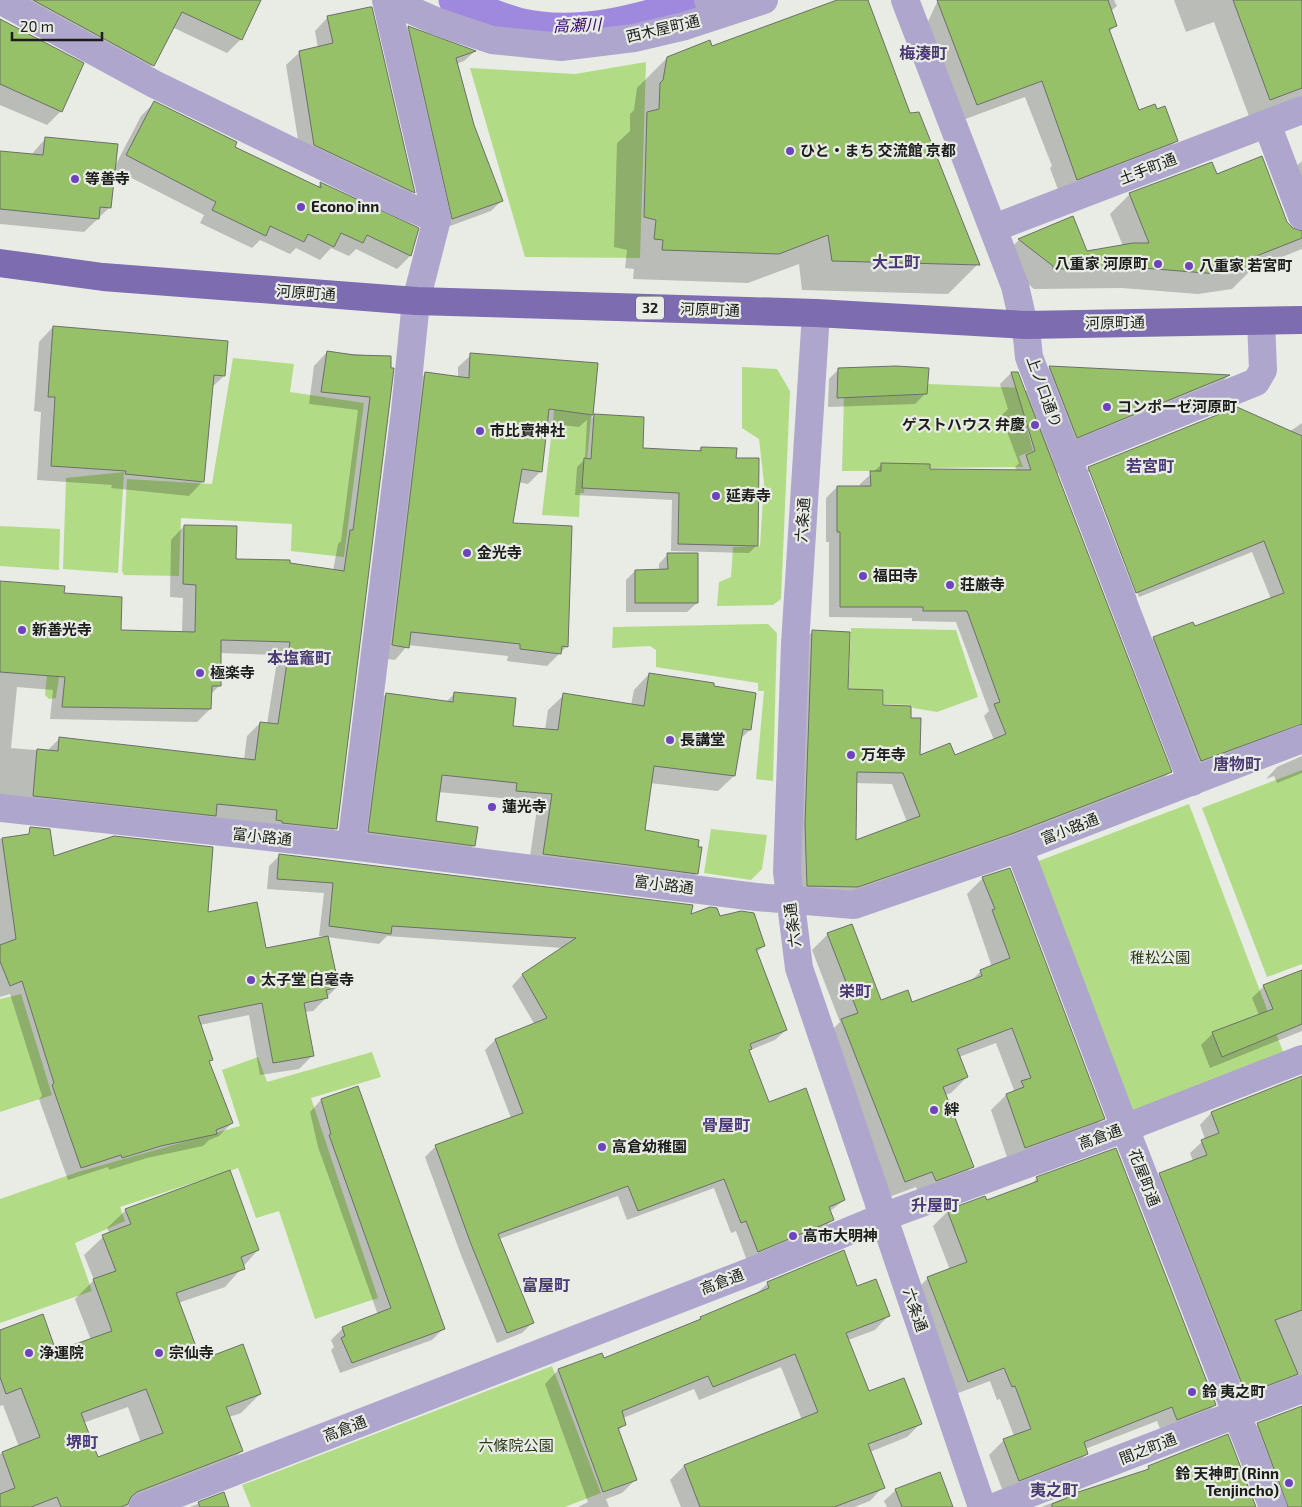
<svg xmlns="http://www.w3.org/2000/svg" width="1302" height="1507" viewBox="0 0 1302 1507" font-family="'Exo 2','Noto Sans JP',sans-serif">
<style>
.green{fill:#b2db86}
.shadow{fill:#0003;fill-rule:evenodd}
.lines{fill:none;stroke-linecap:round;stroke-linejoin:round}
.canal{stroke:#9f89de;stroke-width:31}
.building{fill:#97c169;stroke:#6c6f69;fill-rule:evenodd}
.pedestrian{stroke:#afa6cd;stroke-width:26}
.minor{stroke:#afa6cd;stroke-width:28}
.tertiary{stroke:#afa6cd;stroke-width:28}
.primary{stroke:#7e6cb1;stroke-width:28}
.poi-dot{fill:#6d44bd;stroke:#e8ece5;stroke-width:2}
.labels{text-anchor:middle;stroke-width:4.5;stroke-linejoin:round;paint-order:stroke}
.shield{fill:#e8ece5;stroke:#5a5c58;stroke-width:1}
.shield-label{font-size:14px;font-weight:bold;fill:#1d1e1c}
.street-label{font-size:15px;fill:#1d1e1c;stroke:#e8ece5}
.poi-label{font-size:15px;font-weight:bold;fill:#1d1e1c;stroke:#e8ece5;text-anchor:start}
.park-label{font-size:15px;fill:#2a3a16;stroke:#e8ece5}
.water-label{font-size:16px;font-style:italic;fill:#360770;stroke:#e8ece5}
.neighbourhood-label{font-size:16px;font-weight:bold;fill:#4a3975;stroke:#e8ece5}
</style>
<rect width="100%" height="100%" fill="#e8ece5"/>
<g class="green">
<polygon points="646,62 640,258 525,257 470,68 575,74"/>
<polygon points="233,358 294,364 290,392 364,403 344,557 291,551 292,524 181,518 179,576 124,575 122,571 127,479 212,484"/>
<polygon points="742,367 777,369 790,391 781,599 773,605 717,606 719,582 731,577 733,547 760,546 764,483 759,439 742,428"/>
<polygon points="928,384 1024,388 1022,409 1033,451 1019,456 1023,467 930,468 930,464 881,463 881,471 842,471 844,397 926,394"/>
<polygon points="555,403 592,407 584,493 580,493 579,517 542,515"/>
<polygon points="124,472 118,573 63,569 66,478"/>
<polygon points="0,526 60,529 59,570 0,566"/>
<polygon points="768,624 777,633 773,781 756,779 764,691 758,691 758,683 656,667 656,650 650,646 612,648 613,627"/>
<polygon points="851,628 956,630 978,697 937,712 913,708 911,705 884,704 884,690 863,689 862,701 848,701"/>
<polygon points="60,670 56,698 49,699 45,695 47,675"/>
<polygon points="1302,770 1302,964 1267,977 1202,808"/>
<polygon points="1189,804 1284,1054 1130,1112 1036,862"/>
<polygon points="711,829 767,835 762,869 751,880 704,873"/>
<polygon points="21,994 52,1095 0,1112 0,999"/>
<polygon points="372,1052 381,1077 311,1098 378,1298 315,1319 279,1211 256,1218 238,1168 120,1207 125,1221 75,1243 92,1291 0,1323 0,1199 78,1172 240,1126 222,1070 258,1057 267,1082"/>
<polygon points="552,1366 601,1493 565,1507 251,1507 242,1485"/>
</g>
<g class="shadow">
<polygon points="0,0 258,0 241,39 227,53 172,27 152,65 139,79"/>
<polygon points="841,0 867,0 909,115 978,264 948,294 802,290 799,264 748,283 633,279 634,269 625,268 627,250 614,247 617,143 630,131 630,114 634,110 637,88 667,58 712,47"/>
<polygon points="938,0 1114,0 1117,6 1111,11 1116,25 1109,32 1138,112 1177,140 1160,157 1060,195 1050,168 1052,166 1025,97 960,121 925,28"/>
<polygon points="1174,0 1302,0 1302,99 1250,119 1214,22 1186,32"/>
<polygon points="328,17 413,192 401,205 301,158 286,65 300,52 318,48 315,31"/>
<polygon points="0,19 61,111 47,125 0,105"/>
<polygon points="408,27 474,52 464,61 456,64 473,125 501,201 491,211 442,229 398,37"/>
<polygon points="154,103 233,148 316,188 320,184 417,229 410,256 397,269 356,249 349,256 331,248 320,260 296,248 290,254 260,240 252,248 200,223 204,215 114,169 110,207 84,232 0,224 0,152 31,155 45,139 114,168 141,116"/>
<polygon points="1302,161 1302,249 1252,269 1232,289 1198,294 1122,288 1034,289 999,259 1019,240 1072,217 1086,253 1123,246 1110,214 1130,194 1216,175 1298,232 1279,182"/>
<polygon points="53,327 224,376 211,388 203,481 189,496 111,488 112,485 37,480 41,412 34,411 39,342"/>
<path d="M327 352 390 357 336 828 323 841 0 806V582L63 594 119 632 182 633 183 598 170 597 171 540 184 526 235 560 333 571 338 544 341 541 358 410 309 404 314 366ZM220 653 278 655 267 724 260 723 247 736 244 760 60 738 47 751 11 748 17 687 53 690 50 719 197 722 210 709V695L220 685Z"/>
<polygon points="471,355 596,364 592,418 594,415 641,449 697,452 701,448 735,459 757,545 749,553 671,551 672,500 575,495 577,467 585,459 587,420 579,427 546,423 541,471 528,484 518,482 512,524 567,646 547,666 507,661 508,656 408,645 395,660 380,658 412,386 425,374 458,378 458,367"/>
<path d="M1050 367 1228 376 1180 423 1056 474 1170 772 1159 783 846 898 796 896 801 643 812 632 847 691 910 719 919 757H954L994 740 984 716 989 711 956 622 912 621V618L829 617V542H826V498L837 487H860V484L881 465 929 470 1017 471 1015 467 1019 463 1001 416 1008 409 1000 384 1011 373 1025 392ZM855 783 892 784 907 822 854 842Z"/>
<polygon points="839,369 925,394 915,404 828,407 829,379"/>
<polygon points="1302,423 1302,740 1189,772 1143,649 1154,638 1194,628 1271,599 1252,552 1139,597 1091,472 1088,472 1137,598 1125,603 1077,479 1089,468 1289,432"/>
<polygon points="668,554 697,603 687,612 626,612 626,580 635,571 659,571 659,564"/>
<polygon points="649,674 712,688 750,730 739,740 734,776 718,791 650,783 643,831 697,873 681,889 528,870 537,809 501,806 502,798 438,792 435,822 474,845 458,861 353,848 370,710 386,694 446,702 455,693 511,727 545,730 548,710 564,695 631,705 634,690"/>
<polygon points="1302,756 1302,773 1277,783 1274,776 1266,779 1277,767"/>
<polygon points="49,832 53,858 206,913 265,950 325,937 319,936 324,893 267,889 269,866 280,855 689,916 720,918 764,946 756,953 786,1030 775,1040 748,1051 768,1104 844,1200 829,1212 832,1220 822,1230 747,1261 736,1231 731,1233 714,1188 627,1220 618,1196 499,1239 532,1323 522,1333 497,1343 461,1255 425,1157 436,1146 511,1118 485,1050 495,1040 535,1025 512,986 522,975 563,948 387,936 379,944 327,937 337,987 313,1011 304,1012 312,1056 299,1069 260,1075 249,1015 200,1025 211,1060 208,1063 232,1123 219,1136 209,1140 203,1146 147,1158 109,1170 108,1167 68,1180 39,1099 42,1096 10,994 0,997 0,839"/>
<polygon points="983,878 1103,1118 1088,1134 1009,1163 991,1110 1006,1095 1014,1090 996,1043 959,1057 967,1077 951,1093 945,1095 972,1167 957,1182 920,1196 916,1187 889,1197 826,1036 840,1022 812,950 828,934 881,1002 912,1004 971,981 981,971 992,967 967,894"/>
<polygon points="1302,971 1302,1031 1210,1068 1201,1045 1213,1033 1259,1015 1252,998 1264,986"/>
<polygon points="1302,1077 1302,1392 1234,1405 1148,1186 1160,1174 1193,1161 1190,1153 1205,1139 1200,1125 1211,1113"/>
<polygon points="358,1087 444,1328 432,1340 340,1373 331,1350 334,1347 331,1340 343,1328 378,1315 318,1147 310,1112 321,1100"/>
<polygon points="1037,1178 1215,1405 1201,1419 1162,1434 1157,1421 1085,1449 1087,1454 1072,1468 1004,1494 989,1455 1004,1440 1014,1436 1000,1399 997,1400 990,1381 953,1395 913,1293 928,1278 950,1270 933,1226 948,1211 986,1202 1031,1185"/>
<path d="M126 1210 258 1250 225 1287 178 1303 200 1361 260 1394 241 1413 229 1417 242 1451 223 1470 127 1507H0V1454L19 1447 3 1405 0 1406V1331L56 1353 91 1340 75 1299 94 1280 84 1255 103 1237 110 1234 107 1228ZM128 1407 141 1443 97 1459 83 1423Z"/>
<polygon points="768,1283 857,1287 888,1316 875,1330 848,1340 868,1393 921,1423 907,1437 870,1452 883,1487 870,1501 854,1507 681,1507 670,1480 684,1466 802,1420 781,1367 699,1400 694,1389 623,1418 625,1424 618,1431 636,1479 622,1493 606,1499 609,1507 578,1507 588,1502 545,1384 558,1370 603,1360 754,1296"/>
<polygon points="1302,1407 1302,1507 1274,1507 1246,1436 1258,1424"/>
<polygon points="1149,1467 1255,1507 1041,1507 1099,1485 1100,1488 1145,1472"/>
<polygon points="896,1490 952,1507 887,1507 884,1501"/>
<polygon points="223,1494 228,1507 190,1507"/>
</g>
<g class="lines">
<path class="canal" d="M454 0C475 7 496 17 518 23 580 38 643 18 701 0"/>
</g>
<g class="building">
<polygon points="33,0 261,0 242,40 182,12 154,66"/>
<polygon points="837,0 868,0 910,113 919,112 980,265 832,261 828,235 779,254 662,250 663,240 654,239 656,220 644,217 647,112 659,109 660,83 663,80 667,57 710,40 712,46"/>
<polygon points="937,0 1108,0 1117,26 1109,29 1139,110 1155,104 1157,109 1165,106 1178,141 1077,180 1042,81 977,105"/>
<polygon points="1233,0 1302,0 1302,88 1270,100"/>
<polygon points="370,7 372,7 415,193 314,145 299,51 333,43 327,16"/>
<polygon points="0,19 84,63 62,112 0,84"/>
<polygon points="408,26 476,51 456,58 474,125 503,201 452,219"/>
<polygon points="154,101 237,142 235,147 321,188 320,182 419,228 411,256 367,235 363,243 341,233 334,247 308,234 304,242 270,226 266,236 212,210 216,202 126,155"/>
<polygon points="45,137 118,144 111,208 100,207 99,219 0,209 0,151 43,155"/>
<polygon points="1262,156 1287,222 1293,228 1302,231 1302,238 1249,259 1253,269 1218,274 1143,268 1053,269 1053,266 1018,239 1073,216 1087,251 1133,243 1149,243 1129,193 1212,162 1217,174"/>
<polygon points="53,326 228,341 225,376 214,375 204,482 125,474 126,471 51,466 55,397 48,397"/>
<polygon points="327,351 354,355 391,356 391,368 394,368 337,829 282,823 282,821 276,820 277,810 217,804 216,816 33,796 37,749 58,751 59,737 255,760 260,722 278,724 290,642 221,640 221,686 212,686 211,709 62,707 65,677 0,672 0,581 65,586 64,593 122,597 121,630 195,632 196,585 183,584 184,525 237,526 236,559 290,560 290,563 344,571 350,530 353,530 370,397 321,392"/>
<polygon points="470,353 598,363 593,415 549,409 542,472 522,469 513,523 572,526 568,647 562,646 561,654 520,649 520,644 411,632 409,648 392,645 425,372 469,378"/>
<polygon points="896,366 929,368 927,394 837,398 838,368"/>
<polygon points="1049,366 1230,375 1077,438"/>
<path d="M1011 372H1018L1172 772 1014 833 858 887 807 886 805 824 812 630 850 632 848 689 883 690V705L911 706V718H921L920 755 950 743 955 755 1006 734 994 704 1000 702 967 611H923V607H840V532H837V486H871L870 471H881V463L930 464V469L1031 470 1026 455 1035 451ZM857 772 903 773 920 816 856 840Z"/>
<polygon points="1237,407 1302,436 1302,724 1201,761 1153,637 1193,622 1195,626 1284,593 1264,541 1136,593 1088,467"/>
<polygon points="594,414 644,417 643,448 701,451 701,447 737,448 736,458 759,458 758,546 678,544 679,493 582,488 584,458 591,459"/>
<polygon points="667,553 698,553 698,603 635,603 635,570 668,569"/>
<polygon points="649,673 714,683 714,686 756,693 751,730 743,729 735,776 654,766 645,830 699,840 698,847 702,847 698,874 543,854 552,794 516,791 517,783 442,775 436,821 478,827 475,846 368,832 386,693 453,702 454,692 516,698 513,726 558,730 563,693 644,706"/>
<polygon points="30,827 50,829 54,856 114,836 213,847 208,912 257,902 266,948 328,936 339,987 326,990 328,998 304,1003 314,1056 273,1063 262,1003 198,1016 213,1060 209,1061 233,1123 216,1130 217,1134 161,1146 122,1158 121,1155 81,1168 52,1085 54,1083 22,981 10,986 0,961 0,945 16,939 2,838 29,834"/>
<polygon points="279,854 693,905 691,914 710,907 717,908 720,916 741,911 754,913 765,946 756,949 787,1030 750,1044 752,1049 749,1050 769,1102 806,1088 845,1200 829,1207 834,1220 758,1252 746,1221 741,1223 724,1179 638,1211 628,1186 498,1234 534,1323 507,1333 471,1244 435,1145 523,1113 495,1039 547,1018 522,974 576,938 392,926 391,934 329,926 333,883 277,879"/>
<polygon points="1010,868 1105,1119 1025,1148 1006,1094 1024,1087 1021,1081 1031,1078 1012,1028 957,1049 968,1077 943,1087 974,1167 936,1181 932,1172 905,1182 841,1019 858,1013 827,933 852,924 881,1000 908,990 912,1002 982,976 980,970 1010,958 992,910 995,909 982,877"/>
<polygon points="1302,970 1302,1024 1222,1057 1212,1032 1273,1009 1263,985"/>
<polygon points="1302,1076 1302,1310 1275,1320 1298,1374 1246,1394 1159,1173 1207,1155 1201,1140 1219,1133 1211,1112"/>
<polygon points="358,1086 445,1329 352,1363 341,1338 345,1336 342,1327 391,1308 329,1135 331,1134 321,1099"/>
<polygon points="1116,1148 1216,1405 1177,1420 1172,1407 1084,1442 1088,1454 1019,1481 1003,1439 1031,1429 1015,1386 1012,1387 1004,1368 968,1382 927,1277 967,1262 947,1210 985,1196 987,1200 1038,1181 1036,1177"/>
<path d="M230 1170 259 1250 241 1257 245 1269 176 1293 201 1360 243 1344 261 1394 226 1407 243 1451 137 1492 131 1497 128 1504 121 1507H61L57 1497 31 1507H0V1494L15 1488 2 1452 40 1437 21 1388 6 1394 0 1377V1330L43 1314 56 1351 112 1331 93 1279 116 1271 102 1235 131 1224 125 1209ZM146 1389 163 1433 98 1457 81 1413Z"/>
<polygon points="844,1250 857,1286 876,1279 890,1316 846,1333 869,1391 904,1378 922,1424 868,1444 885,1488 834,1507 700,1507 684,1465 818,1412 795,1354 713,1387 708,1376 622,1411 626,1425 618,1428 637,1480 603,1492 558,1369 602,1353 604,1358 701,1319 700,1317 769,1288 767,1282"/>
<polygon points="1302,1406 1302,1507 1288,1507 1257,1423"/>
<polygon points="1228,1434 1256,1507 1052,1507 1052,1504 1067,1498 1066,1496 1149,1469 1148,1466"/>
<polygon points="940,1472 953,1507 902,1507 895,1489"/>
<polygon points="224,1492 229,1507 200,1507 198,1502"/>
</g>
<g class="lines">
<polyline class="pedestrian" points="707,0 716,8 733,3 732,0"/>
<g class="minor">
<polyline points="0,0 154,84 390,199 437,219 416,301 405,411 351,846"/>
<polyline points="386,0 437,219"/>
<polyline points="388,0 438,22 492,40 561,47 634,38 685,26 764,0"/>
<polyline points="905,0 1015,286 1027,338 1029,357 1192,782"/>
<polyline points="1267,124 1302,216"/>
<polyline points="994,228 1302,110"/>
<polyline points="1068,458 1256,382 1263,370 1261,321"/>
<polyline points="0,808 351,846 756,897 854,905 1019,848 1302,739"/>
<polyline points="1019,848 1125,1128 1273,1507"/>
<polyline points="143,1507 752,1271 883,1217 1125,1128 1302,1059"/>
<polyline points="994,1507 1302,1389"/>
</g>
<polyline class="tertiary" points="816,313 795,644 787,872 799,968 982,1507"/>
<polyline class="primary" points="0,263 103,277 416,301 816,313 1025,325 1302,320"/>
</g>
<g class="poi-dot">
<circle cx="790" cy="151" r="5"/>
<circle cx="75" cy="179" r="5"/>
<circle cx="301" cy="207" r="5"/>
<circle cx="1158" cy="264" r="5"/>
<circle cx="1189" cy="266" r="5"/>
<circle cx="1107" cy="407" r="5"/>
<circle cx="1035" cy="425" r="5"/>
<circle cx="480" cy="431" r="5"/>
<circle cx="716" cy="496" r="5"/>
<circle cx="467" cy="553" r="5"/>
<circle cx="863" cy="576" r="5"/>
<circle cx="950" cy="585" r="5"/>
<circle cx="22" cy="630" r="5"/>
<circle cx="200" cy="673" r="5"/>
<circle cx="670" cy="740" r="5"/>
<circle cx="851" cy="755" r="5"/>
<circle cx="492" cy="807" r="5"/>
<circle cx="251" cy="980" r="5"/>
<circle cx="934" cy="1110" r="5"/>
<circle cx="602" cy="1147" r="5"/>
<circle cx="793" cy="1236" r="5"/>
<circle cx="29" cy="1353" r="5"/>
<circle cx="159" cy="1353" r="5"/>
<circle cx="1192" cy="1392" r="5"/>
<circle cx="1289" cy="1483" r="5"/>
</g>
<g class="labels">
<rect class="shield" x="636" y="296.5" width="28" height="23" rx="4"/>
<g class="shield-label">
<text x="650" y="313">32</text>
</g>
<g class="street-label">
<text transform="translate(663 29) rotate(-13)" y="5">西木屋町通</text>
<text transform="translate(1148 169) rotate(-21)" y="5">土手町通</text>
<text transform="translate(306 293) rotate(4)" y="5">河原町通</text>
<text transform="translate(710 310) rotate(2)" y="5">河原町通</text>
<text transform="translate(1115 323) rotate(-1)" y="5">河原町通</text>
<text transform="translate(1044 392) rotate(70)" y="5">上ノ口通り</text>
<text transform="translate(803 520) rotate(-86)" y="5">六条通</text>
<text transform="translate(1070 829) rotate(-21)" y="5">富小路通</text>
<text transform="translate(262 837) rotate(6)" y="5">富小路通</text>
<text transform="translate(664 885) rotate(7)" y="5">富小路通</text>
<text transform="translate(793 925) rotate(-97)" y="5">六条通</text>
<text transform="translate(1100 1137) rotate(-20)" y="5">高倉通</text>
<text transform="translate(1144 1178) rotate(69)" y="5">花屋町通</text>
<text transform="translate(722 1282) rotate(-21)" y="5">高倉通</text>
<text transform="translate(915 1310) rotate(71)" y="5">六条通</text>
<text transform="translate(345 1429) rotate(-21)" y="5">高倉通</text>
<text transform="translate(1148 1449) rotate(-21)" y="5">間之町通</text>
</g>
<g class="poi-label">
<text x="800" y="156">ひと・まち 交流館 京都</text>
<text x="85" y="184">等善寺</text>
<text x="311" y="212">Econo inn</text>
<text x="1148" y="269" text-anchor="end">八重家 河原町</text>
<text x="1199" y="271">八重家 若宮町</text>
<text x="1117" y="412">コンポーゼ河原町</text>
<text x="1025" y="430" text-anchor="end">ゲストハウス 弁慶</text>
<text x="490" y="436">市比賣神社</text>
<text x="726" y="501">延寿寺</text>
<text x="477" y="558">金光寺</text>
<text x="873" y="581">福田寺</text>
<text x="960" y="590">荘厳寺</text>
<text x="32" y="635">新善光寺</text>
<text x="210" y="678">極楽寺</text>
<text x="680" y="745">長講堂</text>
<text x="861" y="760">万年寺</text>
<text x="502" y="812">蓮光寺</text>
<text x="261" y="985">太子堂 白毫寺</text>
<text x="944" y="1115">絆</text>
<text x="612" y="1152">高倉幼稚園</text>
<text x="803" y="1241">高市大明神</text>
<text x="39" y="1358">浄運院</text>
<text x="169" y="1358">宗仙寺</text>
<text x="1202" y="1397">鈴 夷之町</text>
<text x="1279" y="1479" text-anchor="end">鈴 天神町 (Rinn<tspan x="1279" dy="17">Tenjincho)</tspan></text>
</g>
<g class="park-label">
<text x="1160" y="963">稚松公園</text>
<text x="516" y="1451">六條院公園</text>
</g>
<g class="water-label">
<text transform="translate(577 25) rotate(-2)" y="6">高瀬川</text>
</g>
<g class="neighbourhood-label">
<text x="923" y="59">梅湊町</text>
<text x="896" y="268">大工町</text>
<text x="1150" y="472">若宮町</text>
<text x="299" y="664">本塩竈町</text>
<text x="1237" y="770">唐物町</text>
<text x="855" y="997">栄町</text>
<text x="726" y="1131">骨屋町</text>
<text x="935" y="1211">升屋町</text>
<text x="546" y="1291">富屋町</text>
<text x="82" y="1448">堺町</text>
<text x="1054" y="1496">夷之町</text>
</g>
</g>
<path d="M12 32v8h90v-8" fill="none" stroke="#1d1e1c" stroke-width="2.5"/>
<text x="20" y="32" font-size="15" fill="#1d1e1c" stroke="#e8ece5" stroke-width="4" paint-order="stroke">20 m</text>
</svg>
